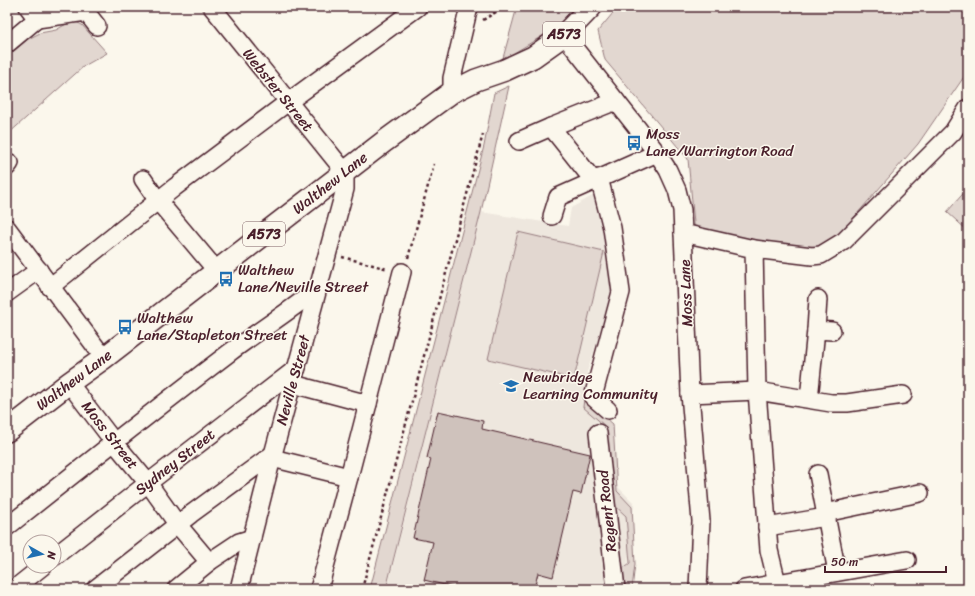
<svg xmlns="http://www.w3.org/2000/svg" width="975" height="596" viewBox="0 0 975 596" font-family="Sriracha,sans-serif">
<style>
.built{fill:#eee7de}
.green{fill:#e2d7d0;stroke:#967b7e}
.building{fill:#cfc2bc;stroke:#4a1f2b}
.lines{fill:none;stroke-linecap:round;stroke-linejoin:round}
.minor-casing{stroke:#4a1f2b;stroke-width:20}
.major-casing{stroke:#4a1f2b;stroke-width:24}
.path{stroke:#4a1f2b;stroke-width:2.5;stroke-dasharray:3 3;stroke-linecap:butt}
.minor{stroke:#fbf7ec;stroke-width:17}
.major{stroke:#fbf7ec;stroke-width:21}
.labels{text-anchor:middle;stroke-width:3;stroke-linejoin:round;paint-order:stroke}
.shield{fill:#fbf7ec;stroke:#7f6065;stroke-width:1}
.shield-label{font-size:14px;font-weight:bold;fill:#4a1f2b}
.street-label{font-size:15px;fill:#4a1f2b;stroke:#fbf7ec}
.poi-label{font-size:15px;fill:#4a1f2b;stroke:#fbf7ec;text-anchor:start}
</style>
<rect width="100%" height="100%" fill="#fbf7ec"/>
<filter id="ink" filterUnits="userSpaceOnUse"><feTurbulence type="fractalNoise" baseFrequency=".025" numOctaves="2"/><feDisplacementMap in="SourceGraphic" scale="8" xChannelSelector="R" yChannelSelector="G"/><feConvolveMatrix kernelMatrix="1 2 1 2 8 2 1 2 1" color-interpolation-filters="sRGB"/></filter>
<g filter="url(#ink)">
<polygon class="built" points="594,195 606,225 615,288 587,372 582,399 606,413 616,485 634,503 625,589 387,589 481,212 568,226 571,208"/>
<g class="green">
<polygon points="517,7 574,7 557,27 514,53 503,58"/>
<polygon points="618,7 968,7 968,71 918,144 821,255 695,234 688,159 605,60 598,31"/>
<polygon points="76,22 82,25 107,53 84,66 7,135 7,57 28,39 40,33 56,30 68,23"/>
<polygon points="509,86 481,212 386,589 370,589 484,146 494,93"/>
<polygon points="968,188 968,231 947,212"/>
<polygon points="518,232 604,252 574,379 488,359"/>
<polygon points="584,399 613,424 617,491 632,507 635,564 632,589 624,589 622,569 630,563 626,516 610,501 605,426 583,407"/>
</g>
<polygon class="building" points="438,411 483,421 482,429 590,454 581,494 573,492 553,577 538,573 534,589 461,589 424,580 433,542 413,538 431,459 427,458"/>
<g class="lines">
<g class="minor-casing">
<g id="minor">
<polyline points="212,7 345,172 345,189 272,458 239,589"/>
<polyline points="37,19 86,12 97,26"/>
<polyline points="564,35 657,153 668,170 677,190 682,210 690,394 701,521 698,589"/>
<polyline points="7,44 37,19 28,7"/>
<polyline points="452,92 452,78 469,7"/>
<polyline points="519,141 551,127"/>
<polyline points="7,167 10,163"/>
<polyline points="599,178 612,228 621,292 593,397 608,410"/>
<polyline points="143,179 158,201 216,270"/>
<polyline points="593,180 551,127 616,101"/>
<polyline points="552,216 558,197 657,153"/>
<polyline points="7,228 104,358"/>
<polyline points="683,233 754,249 757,391 769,550 777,583"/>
<polyline points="754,249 812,256 821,255 844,241 953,132 968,108"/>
<polyline points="50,287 175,187 288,102 418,7"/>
<polyline points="7,293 39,270"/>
<polyline points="818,299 816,330 832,331"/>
<polyline points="69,383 114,442 148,483 178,525 209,562"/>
<polyline points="293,384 368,404"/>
<polyline points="690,394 757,391 831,403 847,403 903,395"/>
<polyline points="809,399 816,330"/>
<polyline points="598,433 616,589"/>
<polyline points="272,458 349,477"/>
<polyline points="818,474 837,572"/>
<polyline points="825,513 920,493"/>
<path d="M7 527C81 468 154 410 229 353 258 331 289 312 317 289"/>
<polyline points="767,527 826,517"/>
<polyline points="54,557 148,483 297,368"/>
<polyline points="14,589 43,566"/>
<polyline points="95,589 191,514 273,454"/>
<polyline points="176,589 209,562 239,542 252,538"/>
<polyline points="319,589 349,477 402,272"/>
<polyline points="744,589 907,560"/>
</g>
</g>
<g class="major-casing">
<polyline id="major" points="7,431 69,383 104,358 385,141 452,92 476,80 505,70 533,57 564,35 591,7"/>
</g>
<g class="path">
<polyline points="483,20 504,7"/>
<polyline points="342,257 388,269"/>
<polyline points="408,258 434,164"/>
<polyline points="362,589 483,134"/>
</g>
<use href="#minor" class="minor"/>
<use href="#major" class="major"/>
</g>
</g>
<defs>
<g id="bus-bare" transform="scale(1.2)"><path d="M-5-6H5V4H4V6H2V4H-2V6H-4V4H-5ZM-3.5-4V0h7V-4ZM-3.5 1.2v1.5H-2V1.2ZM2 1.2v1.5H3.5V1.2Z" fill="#1f6fb2" stroke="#fbf7ec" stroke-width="2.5" paint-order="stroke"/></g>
<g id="school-bare" transform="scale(1.2)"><path d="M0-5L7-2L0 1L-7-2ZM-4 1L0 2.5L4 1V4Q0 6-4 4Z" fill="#1f6fb2" stroke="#fbf7ec" stroke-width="2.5" paint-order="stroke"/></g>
</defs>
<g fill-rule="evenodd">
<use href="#bus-bare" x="634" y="143"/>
<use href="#bus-bare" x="226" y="279"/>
<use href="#bus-bare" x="125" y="327"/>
<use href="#school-bare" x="511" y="386"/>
</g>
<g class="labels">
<g class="shield">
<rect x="543" y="22" width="42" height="24" rx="3"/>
<rect x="243" y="222" width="42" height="24" rx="3"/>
</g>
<g class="shield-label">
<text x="564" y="39">A573</text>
<text x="264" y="239">A573</text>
</g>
<g class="street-label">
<text transform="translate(278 90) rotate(51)" y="5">Webster Street</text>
<text transform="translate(330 183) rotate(-38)" y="5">Walthew Lane</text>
<text transform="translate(686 293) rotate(-92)" y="5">Moss Lane</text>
<text transform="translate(74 380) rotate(-37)" y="5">Walthew Lane</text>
<text transform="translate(293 380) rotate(-75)" y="5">Neville Street</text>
<text transform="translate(110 435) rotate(52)" y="5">Moss Street</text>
<text transform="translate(175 462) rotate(-38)" y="5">Sydney Street</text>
<text transform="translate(607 511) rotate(-96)" y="5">Regent Road</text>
</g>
<g class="poi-label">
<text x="646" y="139">Moss<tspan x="646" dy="17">Lane/Warrington Road</tspan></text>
<text x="238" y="275">Walthew<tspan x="238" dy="17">Lane/Neville Street</tspan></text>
<text x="137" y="323">Walthew<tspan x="137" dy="17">Lane/Stapleton Street</tspan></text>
<text x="523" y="382">Newbridge<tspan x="523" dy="17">Learning Community</tspan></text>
</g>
</g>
<rect width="975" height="596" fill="none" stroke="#fbf7ec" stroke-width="24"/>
<rect x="12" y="12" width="951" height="572" fill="none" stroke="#4a1f2b" stroke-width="1.5" filter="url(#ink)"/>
<g transform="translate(42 554) rotate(98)"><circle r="19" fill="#fbf7ec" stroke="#b4a19f"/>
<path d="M0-3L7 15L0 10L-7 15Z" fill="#1f6fb2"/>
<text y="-6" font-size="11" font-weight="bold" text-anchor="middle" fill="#4a1f2b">N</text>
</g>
<path d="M825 566v6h121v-6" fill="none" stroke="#4a1f2b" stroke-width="2"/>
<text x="831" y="566" font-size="12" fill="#4a1f2b" stroke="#fbf7ec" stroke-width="3" paint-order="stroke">50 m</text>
</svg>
